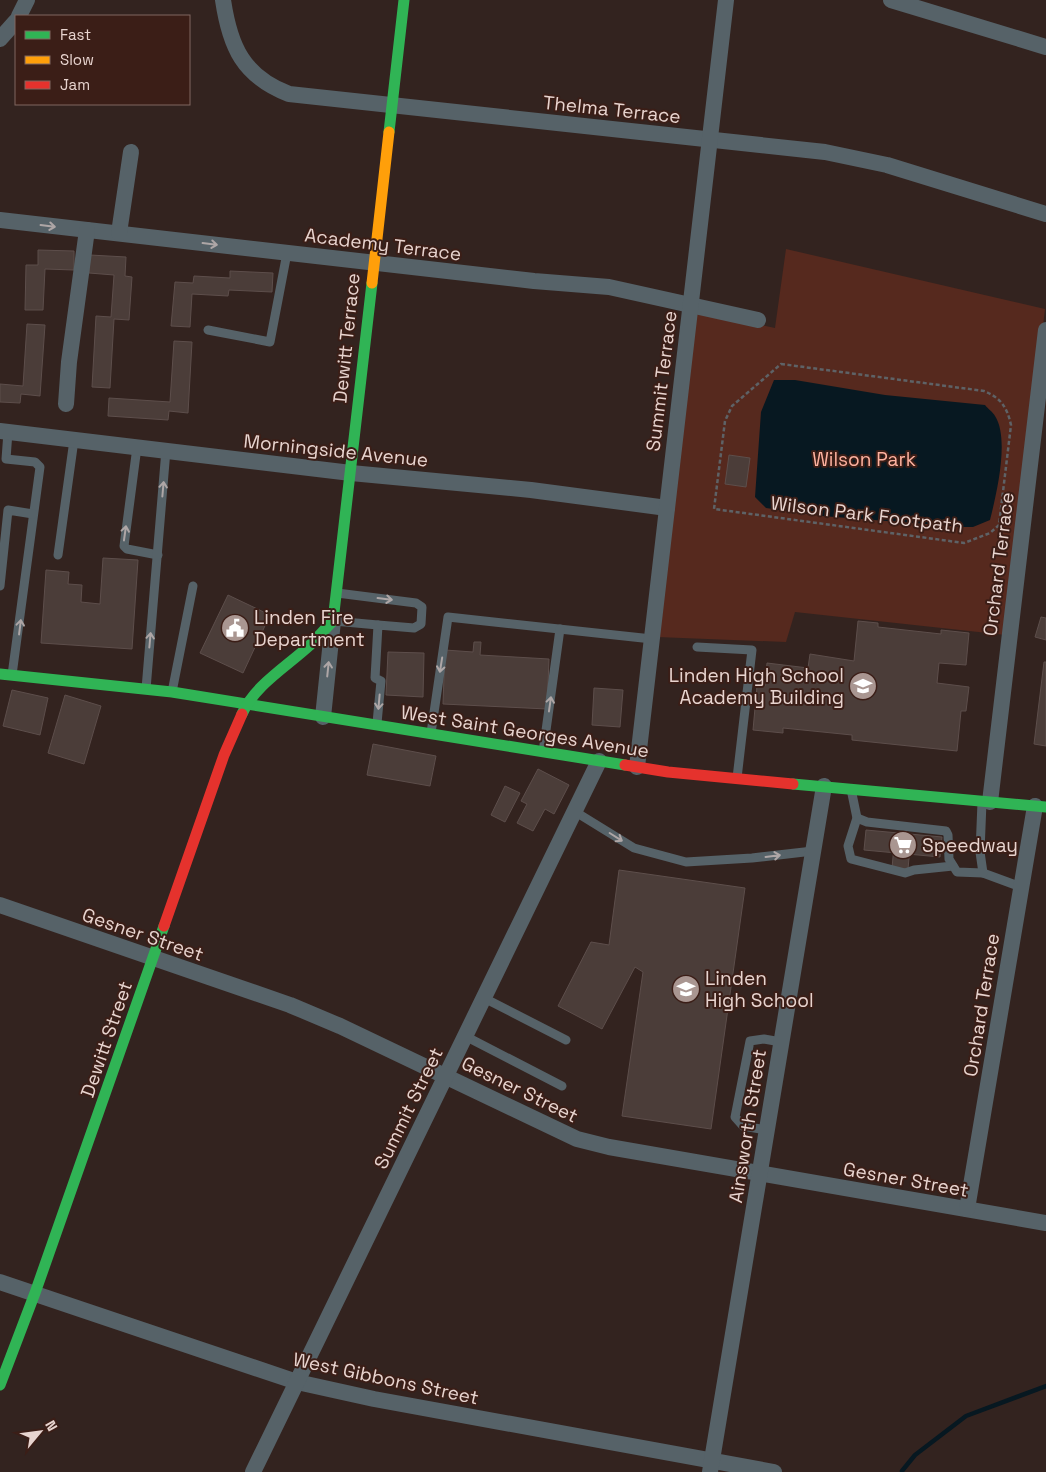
<svg xmlns="http://www.w3.org/2000/svg" width="1046" height="1472" viewBox="0 0 1046 1472" font-family="'Space Grotesk',sans-serif">
<style>
.green{fill:#56291e}
.water{fill:#071821}
.lines{fill:none;stroke-linecap:round;stroke-linejoin:round}
.stream{stroke:#071821;stroke-width:4.5}
.building{fill:#4b3d39;stroke:#5d4e4b}
.path{stroke:#5e6266;stroke-width:2.5;stroke-dasharray:4 2.5;stroke-linecap:butt}
.lane{stroke:#566268;stroke-width:9}
.street{stroke:#566268;stroke-width:16}
.fast{stroke:#30b455;stroke-width:11}
.slow{stroke:#ff9f0a;stroke-width:11}
.jam{stroke:#e5322d;stroke-width:11}
.oneway{stroke:#aea6a6}
.labels{text-anchor:middle;stroke-width:4;stroke-linejoin:round;paint-order:stroke}
.street-label{font-size:19px;fill:#e8d4cf;stroke:#3b1e17}
.park-label{font-size:19px;fill:#feb2a0;stroke:#3b1e17}
.poi-label{font-size:19px;fill:#e8d4cf;stroke:#3b1e17;text-anchor:start}
</style>
<rect width="100%" height="100%" fill="#33231f"/>
<polygon class="green" points="786,249 1045,309 1006,635 795,612 786,642 657,637 693,311 775,328"/>
<path class="water" d="M774 380H795L885 395 985 405C988 409 993 412 995 416 1010 439 996 496 990 520L973 527H964L822 516 766 508 755 497 761 412Z"/>
<g class="lines">
<polyline class="stream" points="902,1471 915,1455 966,1416 1046,1386"/>
</g>
<g class="building">
<polygon points="38,250 74,251 74,270 45,269 43,310 25,310 26,265 38,265"/>
<polygon points="90,255 126,257 125,276 132,277 129,320 114,319 110,388 92,387 96,316 111,317 114,275 89,273"/>
<polygon points="230,271 273,273 272,292 229,290 228,296 192,294 190,327 171,326 175,282 193,283 194,276 230,278"/>
<polygon points="27,324 45,325 40,396 21,394 20,403 0,402 0,384 23,386"/>
<polygon points="174,341 192,342 188,413 169,411 168,420 108,416 109,398 170,402"/>
<polygon points="729,455 750,458 746,487 725,484"/>
<polygon points="103,558 138,560 132,649 41,643 46,570 69,572 68,584 82,585 81,602 100,604"/>
<polygon points="228,595 270,615 243,673 200,653"/>
<polygon points="1041,617 1046,618 1046,640 1035,637"/>
<polygon points="858,621 878,623 878,627 941,634 941,630 969,633 966,665 939,663 937,683 969,687 966,711 961,711 957,751 852,740 852,735 783,728 783,733 753,730 757,686 765,686 767,663 808,668 810,654 854,661"/>
<polygon points="474,642 481,642 480,655 549,659 547,709 443,704 445,650 473,652"/>
<polygon points="388,652 424,653 423,697 386,695"/>
<polygon points="1044,662 1046,662 1046,746 1034,744"/>
<polygon points="594,688 623,690 620,727 592,725"/>
<polygon points="12,690 48,698 40,735 3,726"/>
<polygon points="65,695 101,706 84,764 48,753"/>
<polygon points="373,744 436,756 430,786 367,775"/>
<polygon points="538,769 569,785 554,814 545,809 533,831 517,823 527,804 521,801"/>
<polygon points="505,786 520,793 505,822 491,815"/>
<polygon points="866,830 942,837 940,857 864,850"/>
<polygon points="895,835 911,836 908,869 892,868"/>
<polygon points="619,870 745,888 711,1129 622,1116 643,972 635,967 602,1029 558,1006 591,942 609,945"/>
</g>
<g class="lines">
<path class="path" d="M781 364 984 391C1001 398 1007 407 1011 425L999 525 990 533 964 543 714 509 725 421 732 406Z"/>
<g class="lane">
<polyline points="208,330 270,342 287,253"/>
<polyline points="8,432 6,459 35,462 40,467 12,675"/>
<polyline points="137,447 124,546 127,549 158,555"/>
<polyline points="58,555 74,440"/>
<polyline points="0,586 8,510 33,514"/>
<polyline points="337,593 416,603 422,607 421,624 414,628 378,625 375,678 381,681 377,723"/>
<polyline points="334,621 378,625"/>
<polyline points="697,647 752,650 737,778"/>
<polyline points="146,689 166,450"/>
<polyline points="172,692 193,586"/>
<polyline points="431,733 448,617 652,639"/>
<polyline points="543,752 560,629"/>
<polyline points="851,789 857,818 848,846 851,859 905,873 914,870 953,866"/>
<polyline points="982,802 980,852 983,873 1021,887"/>
<polyline points="574,811 634,848 686,862 752,858 813,851"/>
<polyline points="857,818 867,822 946,831 948,835 949,859 957,872 983,873"/>
<polyline points="484,998 566,1040"/>
<polyline points="465,1036 562,1086"/>
<polyline points="766,1130 743,1126 735,1117 750,1041 764,1039 781,1042"/>
</g>
<g class="street">
<path d="M223 0C230 47 243 76 289 94L825 152 887 165 1046 214"/>
<polyline points="891,0 1046,47"/>
<polyline points="19,16 27,0"/>
<polyline points="0,39 16,21"/>
<polyline points="0,220 534,281 609,287 758,320"/>
<polyline points="119,233 131,152"/>
<polyline points="66,404 69,362 87,230"/>
<polyline points="0,431 351,473 531,490 667,508"/>
<polyline points="323,717 333,621"/>
<polyline points="637,767 726,0"/>
<polyline points="990,802 1046,330"/>
<polyline points="0,905 290,1005 340,1026 577,1139 609,1147 1046,1223"/>
<polyline points="967,1209 1035,806"/>
<polyline points="0,1282 297,1382 374,1399 774,1472"/>
<polyline points="253,1472 599,761"/>
<polyline points="710,1472 824,786"/>
</g>
<g class="fast">
<polyline points="389,132 404,0"/>
<polyline points="0,674 172,692 625,765"/>
<path d="M242 714C254 686 286 667 309 646 317 638 325 629 333 621L372 283"/>
<polyline points="793,784 1046,807"/>
<polyline points="0,1385 35,1293 164,926"/>
</g>
<polyline class="slow" points="372,283 389,132"/>
<g class="jam">
<polyline points="625,765 668,772 793,784"/>
<polyline points="164,926 224,755 242,714"/>
</g>
</g>
<defs><path id="oneway-shaft" d="M-6 0H5M1.5-3L5.5 0L1.5 3" fill="none" stroke-width="1.6" stroke-linecap="round" stroke-linejoin="round" transform="scale(1.25)"/></defs>
<g class="oneway">
<use href="#oneway-shaft" transform="translate(48 226) rotate(7)"/>
<use href="#oneway-shaft" transform="translate(210 244) rotate(7)"/>
<use href="#oneway-shaft" transform="translate(163 489) rotate(-85)"/>
<use href="#oneway-shaft" transform="translate(125 533) rotate(-82)"/>
<use href="#oneway-shaft" transform="translate(385 599) rotate(7)"/>
<use href="#oneway-shaft" transform="translate(20 627) rotate(-83)"/>
<use href="#oneway-shaft" transform="translate(150 640) rotate(-85)"/>
<use href="#oneway-shaft" transform="translate(441 665) rotate(99)"/>
<use href="#oneway-shaft" transform="translate(328 669) rotate(-84)"/>
<use href="#oneway-shaft" transform="translate(379 702) rotate(95)"/>
<use href="#oneway-shaft" transform="translate(550 704) rotate(-82)"/>
<use href="#oneway-shaft" transform="translate(616 837) rotate(32)"/>
<use href="#oneway-shaft" transform="translate(773 856) rotate(-7)"/>
</g>
<defs>
<g id="civic-disc" transform="scale(1.4375)"><circle r="9.5" fill="#a99691" stroke="#3b1e17"/><path d="M-.6-6.5H3V-4.5H.6V-3L4-1V1h2V6H-6V1h2V-1L-.6-3ZM-1.2 2.5V6h2.4V2.5Z" fill="#fff"/></g>
<g id="school-disc" transform="scale(1.4375)"><circle r="9.5" fill="#a99691" stroke="#3b1e17"/><path d="M0-5L7-2L0 1L-7-2ZM-4 1L0 2.5L4 1V4Q0 6-4 4Z" fill="#fff"/></g>
<g id="supermarket-disc" transform="scale(1.4375)"><circle r="9.5" fill="#a99691" stroke="#3b1e17"/><path d="M-6-5.5h2.5l.6 2H6L4.5 2H-2.5L-4.4-4H-6ZM-1.5 3.2a1.3 1.3 0 1 0 .1 0ZM3 3.2a1.3 1.3 0 1 0 .1 0Z" fill="#fff"/></g>
</defs>
<g fill-rule="evenodd">
<use href="#civic-disc" x="235" y="628"/>
<use href="#school-disc" x="863" y="686"/>
<use href="#supermarket-disc" x="903" y="845"/>
<use href="#school-disc" x="686" y="989"/>
</g>
<g class="labels">
<g class="street-label">
<text transform="translate(612 109) rotate(6)" y="7">Thelma Terrace</text>
<text transform="translate(383 244) rotate(7)" y="7">Academy Terrace</text>
<text transform="translate(346 338) rotate(-84)" y="7">Dewitt Terrace</text>
<text transform="translate(661 381) rotate(-83)" y="7">Summit Terrace</text>
<text transform="translate(336 450) rotate(6)" y="7">Morningside Avenue</text>
<text transform="translate(867 514) rotate(7)" y="7">Wilson Park Footpath</text>
<text transform="translate(998 564) rotate(-83)" y="7">Orchard Terrace</text>
<text transform="translate(525 731) rotate(9)" y="7">West Saint Georges Avenue</text>
<text transform="translate(143 934) rotate(19)" y="7">Gesner Street</text>
<text transform="translate(981 1005) rotate(-81)" y="7">Orchard Terrace</text>
<text transform="translate(106 1039) rotate(-71)" y="7">Dewitt Street</text>
<text transform="translate(520 1089) rotate(26)" y="7">Gesner Street</text>
<text transform="translate(408 1108) rotate(-64)" y="7">Summit Street</text>
<text transform="translate(747 1126) rotate(-81)" y="7">Ainsworth Street</text>
<text transform="translate(906 1179) rotate(10)" y="7">Gesner Street</text>
<text transform="translate(386 1378) rotate(12)" y="7">West Gibbons Street</text>
</g>
<g class="park-label">
<text x="864" y="466">Wilson Park</text>
</g>
<g class="poi-label">
<text x="254" y="624">Linden Fire<tspan x="254" dy="22">Department</tspan></text>
<text x="844" y="682" text-anchor="end">Linden High School<tspan x="844" dy="22">Academy Building</tspan></text>
<text x="922" y="852">Speedway</text>
<text x="705" y="985">Linden<tspan x="705" dy="22">High School</tspan></text>
</g>
</g>
<rect x="15" y="15" width="175" height="90" fill="#3b1e17" stroke="#806761"/>
<rect x="25" y="31" width="25" height="8" fill="#30b455" stroke="#806761"/>
<text x="60" y="40" font-size="15" fill="#e8d4cf">Fast</text>
<rect x="25" y="56" width="25" height="8" fill="#ff9f0a" stroke="#806761"/>
<text x="60" y="65" font-size="15" fill="#e8d4cf">Slow</text>
<rect x="25" y="81" width="25" height="8" fill="#e5322d" stroke="#806761"/>
<text x="60" y="90" font-size="15" fill="#e8d4cf">Jam</text>
<g transform="translate(40 1432) rotate(61)" stroke="#3b1e17" stroke-width="4" paint-order="stroke">
<path d="M0-4L9 19L0 12L-9 19Z" fill="#e8d4cf"/>
<text y="-8" font-size="14" font-weight="bold" text-anchor="middle" fill="#e8d4cf">N</text>
</g>
</svg>
